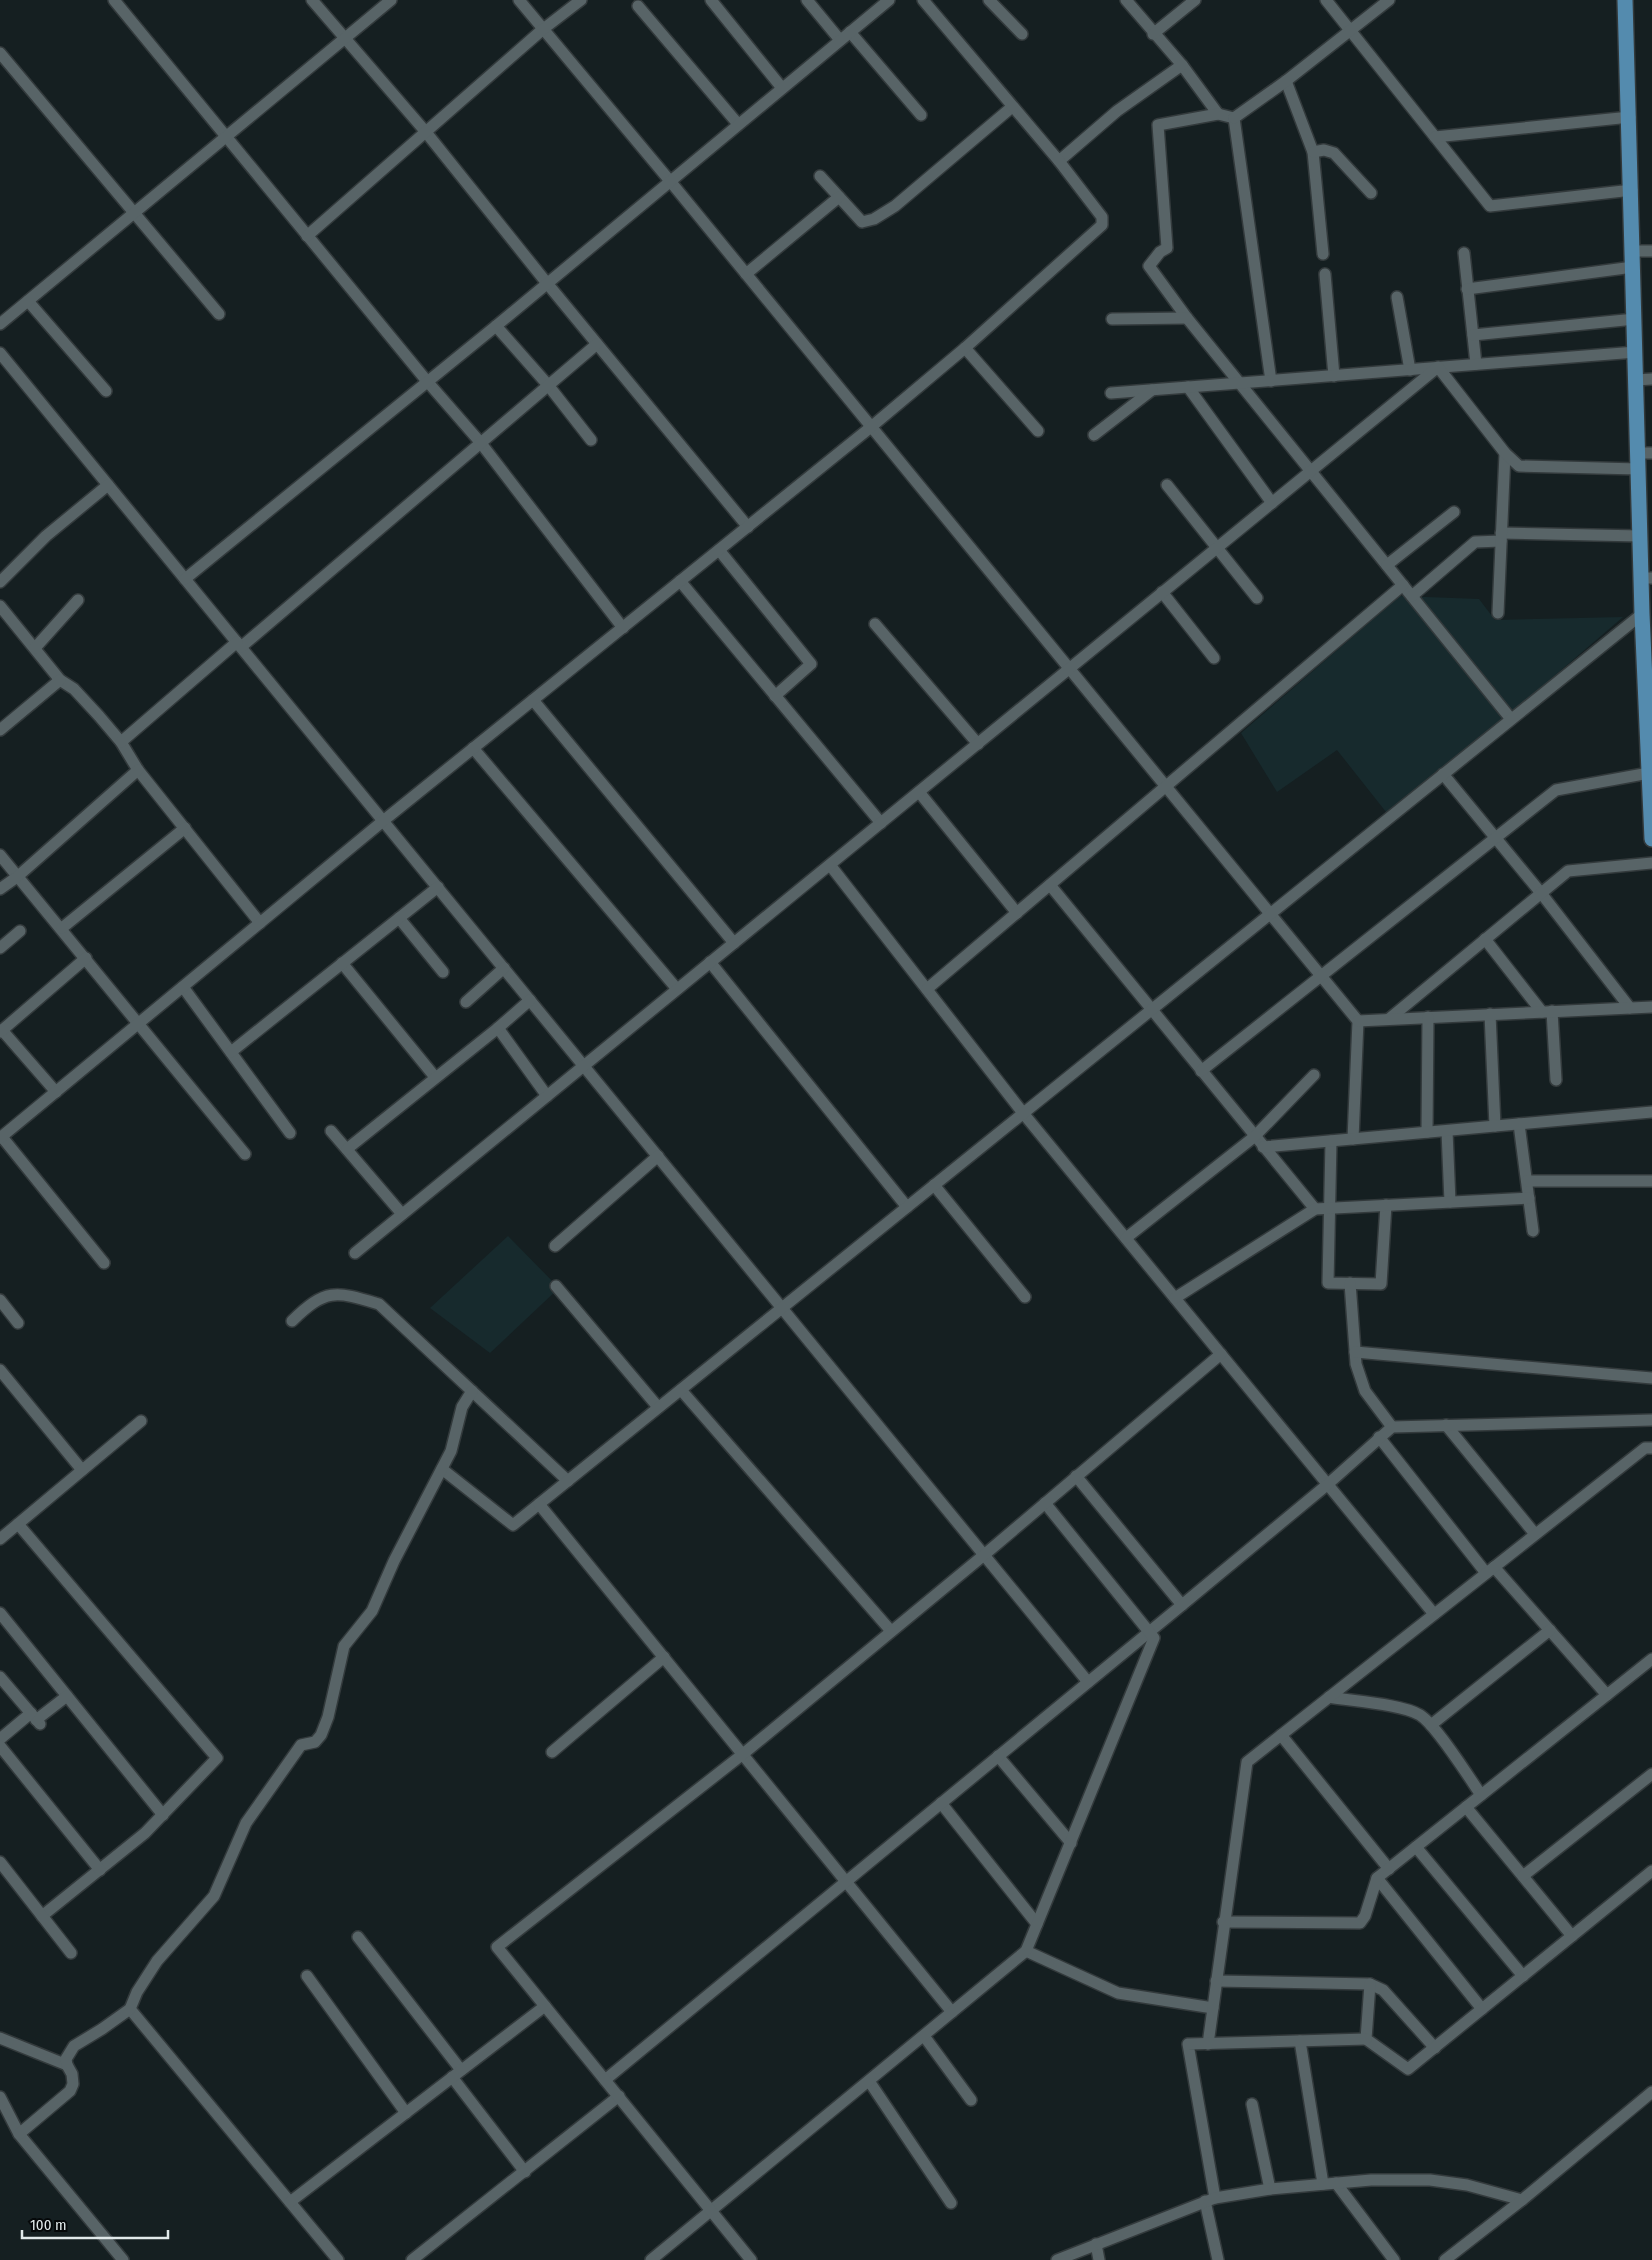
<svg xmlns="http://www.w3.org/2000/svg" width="1652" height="2260" viewBox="0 0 1652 2260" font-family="'Fira Sans Condensed',sans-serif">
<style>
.built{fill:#172a2d}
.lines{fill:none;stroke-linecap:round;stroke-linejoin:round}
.minor-casing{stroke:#333a3c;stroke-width:14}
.primary-casing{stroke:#333a3c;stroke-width:18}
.minor{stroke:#586467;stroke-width:11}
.primary{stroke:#548bae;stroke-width:15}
</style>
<rect width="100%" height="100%" fill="#151f21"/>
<g class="built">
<polygon points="1400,596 1479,599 1495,620 1623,617 1390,817 1337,750 1277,792 1241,733"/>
<polygon points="508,1236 559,1288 490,1353 430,1308"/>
</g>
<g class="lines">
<g class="minor-casing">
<g id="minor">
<polyline points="114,0 426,380 480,442 623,628"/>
<polyline points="312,0 425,131 546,282 748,527"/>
<polyline points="519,0 670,181 1358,1021 1353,1139"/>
<polyline points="711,0 782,88"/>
<polyline points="807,0 840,40"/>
<polyline points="989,0 1022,34"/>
<polyline points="1126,0 1182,65 1218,114"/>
<polyline points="1326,0 1490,206 1632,190"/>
<polyline points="638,6 738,124"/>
<polyline points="850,32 921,115"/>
<polyline points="1153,34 1195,0"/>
<polyline points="0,53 219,314"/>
<polyline points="1286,81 1313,152 1323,254"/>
<polyline points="1234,118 1218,114 1158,125 1167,248 1160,252 1149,266 1187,318 1511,719"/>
<polyline points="1234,118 1271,381"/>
<polyline points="1234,118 1286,81 1389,0"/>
<polyline points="1435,137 1630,117"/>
<polyline points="1313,152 1324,150 1334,153 1371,193"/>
<polyline points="1059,161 1117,111 1182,65"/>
<polyline points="820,176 862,222 874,219 895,206 1012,107"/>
<polyline points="307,236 542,30 581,0"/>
<polyline points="1633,251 1652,251"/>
<polyline points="1464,253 1476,364"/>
<polyline points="746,274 839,197"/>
<polyline points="1325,274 1334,376"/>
<polyline points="1467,289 1633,267"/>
<polyline points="1397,297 1410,370"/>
<polyline points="28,301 106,391"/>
<polyline points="1112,319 1187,318"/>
<polyline points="0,324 391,0"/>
<polyline points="496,326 548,385 591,440"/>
<polyline points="1473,335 1635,319"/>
<polyline points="965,348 1038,431"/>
<polyline points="0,353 1088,1682"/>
<polyline points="1636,380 1652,379"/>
<polyline points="1188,387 1272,503"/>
<polyline points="1111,393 1636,352"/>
<polyline points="1094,435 1152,390"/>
<polyline points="1638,453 1652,453"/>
<polyline points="1167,485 1257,598"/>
<polyline points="1501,533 1640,536"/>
<polyline points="719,550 811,664 775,696"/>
<polyline points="1387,565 1454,512"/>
<polyline points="1641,578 1652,578"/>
<polyline points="185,579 496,326 889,0"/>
<polyline points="680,581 881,823"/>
<polyline points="0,582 46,536 108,485"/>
<polyline points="1162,592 1214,658"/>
<polyline points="1412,596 1475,542 1501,541"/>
<polyline points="0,606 60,680 74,689 99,716 121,742 138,770 260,923"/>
<polyline points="1498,613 1505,453"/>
<polyline points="875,624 978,744"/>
<polyline points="241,647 597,344"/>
<polyline points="35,648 78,600"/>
<polyline points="533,700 734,943"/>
<polyline points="0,730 60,680"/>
<polyline points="121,742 237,642"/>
<polyline points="473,748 677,989"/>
<polyline points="1443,774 1541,893 1630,1008"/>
<polyline points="919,792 1017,913"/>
<polyline points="0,855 245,1154"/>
<polyline points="830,865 1023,1113 1434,1614"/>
<polyline points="1050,885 1315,1209"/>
<polyline points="0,889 17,877 138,770"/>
<polyline points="399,918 443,972"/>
<polyline points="62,928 185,828"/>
<polyline points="1485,939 1542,1012"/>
<polyline points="0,948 20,931"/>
<polyline points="710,962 907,1207"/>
<polyline points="342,963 435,1077"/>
<polyline points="183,987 290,1133"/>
<polyline points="927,989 1403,585"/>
<polyline points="466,1002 504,968"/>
<polyline points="1552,1011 1556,1080"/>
<polyline points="1490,1014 1495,1126"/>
<polyline points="1389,1019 1568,871 1652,863"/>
<polyline points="1358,1021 1652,1007"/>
<polyline points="498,1028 547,1096"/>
<polyline points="2,1030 56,1092"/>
<polyline points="0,1032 86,958"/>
<polyline points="231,1052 438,887"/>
<polyline points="1201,1071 1556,790 1649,773"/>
<polyline points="1519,1124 1533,1231"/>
<polyline points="331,1131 402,1214"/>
<polyline points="1447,1131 1450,1202"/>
<polyline points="1427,1132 1428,1017"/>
<polyline points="2,1137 104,1263"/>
<polyline points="0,1138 383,821 871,427 965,348 1102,225 1102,217 1059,161 923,0"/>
<polyline points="1331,1141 1328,1283 1381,1284 1386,1205"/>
<polyline points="1263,1147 1652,1112"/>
<polyline points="347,1149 498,1028 530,1000"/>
<polyline points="1527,1181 1652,1181"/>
<polyline points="934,1185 1025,1297"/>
<polyline points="1126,1238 1254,1137 1314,1075"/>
<polyline points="555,1246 658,1156"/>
<polyline points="355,1253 1438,367 1505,453 1519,466 1638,469"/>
<polyline points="1350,1283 1356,1364 1365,1391 1392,1427"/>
<polyline points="556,1286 658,1407"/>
<polyline points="1175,1298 1315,1209 1529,1198"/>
<polyline points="0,1300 18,1323"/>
<path d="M292 1321C326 1288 335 1291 379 1304L568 1481"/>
<polyline points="1355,1352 1652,1378"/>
<polyline points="0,1370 82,1470"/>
<polyline points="681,1390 891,1631"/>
<polyline points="1446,1425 1535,1534"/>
<polyline points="1379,1437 1486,1573"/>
<polyline points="442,1469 513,1525 1642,614"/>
<polyline points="1076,1476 1182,1605"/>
<polyline points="539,1504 952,2012"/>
<polyline points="18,1524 217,1758 145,1833 42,1916"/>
<polyline points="0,1539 141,1421"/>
<polyline points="1494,1567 1607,1695"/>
<polyline points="0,1613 163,1815"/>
<polyline points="0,1677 40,1724"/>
<path d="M1329 1697C1351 1701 1402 1704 1420 1715 1436 1725 1469 1777 1481 1795"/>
<polyline points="36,1720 67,1696"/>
<polyline points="1431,1725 1550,1630"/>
<polyline points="1281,1735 1389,1869"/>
<polyline points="0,1739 31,1713"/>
<polyline points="0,1746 100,1870"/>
<polyline points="552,1752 664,1657"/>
<polyline points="998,1756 1071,1843"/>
<polyline points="941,1803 1037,1924"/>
<polyline points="1466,1807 1572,1936"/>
<polyline points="1416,1847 1523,1976"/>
<polyline points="0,1862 71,1953"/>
<polyline points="1523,1876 1652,1774"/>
<polyline points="1377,1878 1482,2009"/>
<polyline points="1223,1922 1360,1923 1365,1916 1377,1878 1652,1659"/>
<polyline points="358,1937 461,2070"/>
<polyline points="1026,1951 1118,1993 1213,2008"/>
<polyline points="307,1976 406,2113"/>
<polyline points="1216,1981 1370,1984 1383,1990 1435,2048"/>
<polyline points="1370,1984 1366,2039 1408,2069 1652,1871"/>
<polyline points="130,2009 338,2260"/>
<polyline points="924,2036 971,2100"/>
<polyline points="0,2038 67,2065"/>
<polyline points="1300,2041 1323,2184"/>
<polyline points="1208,2044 1247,1762 1645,1448 1652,1448"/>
<polyline points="452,2077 525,2172"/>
<polyline points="605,2080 1182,1605 1328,1484 1392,1427 1652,1420"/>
<polyline points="869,2081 951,2203"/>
<polyline points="0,2097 19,2134 123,2260"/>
<polyline points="1252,2104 1270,2189"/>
<polyline points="19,2134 70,2091 73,2084 72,2074 67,2065 66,2059 74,2046 102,2029 130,2009 137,1992 157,1961 214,1896 246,1823 301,1745 315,1742 321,1735 328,1717 344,1646 372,1611 394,1561 451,1451 462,1407 472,1391"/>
<polyline points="1336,2183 1394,2260"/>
<polyline points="1215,2198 1188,2044 1366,2039"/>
<polyline points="1205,2201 1218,2260"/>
<polyline points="290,2202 545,2006"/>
<polyline points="1096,2244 1099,2260"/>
<polyline points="412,2260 619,2096"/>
<polyline points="651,2260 1026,1951 1154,1638 1045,1503"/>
<polyline points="751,2260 497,1947 743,1754 984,1555 1221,1354"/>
<polyline points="1057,2260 1215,2198 1270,2189 1371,2180 1430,2180 1467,2185 1522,2200 1652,2092"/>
<polyline points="1445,2260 1522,2200"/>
</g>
</g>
<g class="primary-casing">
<polyline id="primary" points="1625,0 1642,614 1652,839"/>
</g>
<use href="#minor" class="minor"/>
<use href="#primary" class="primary"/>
</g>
<path d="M22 2230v8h146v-8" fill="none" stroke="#e1e9ea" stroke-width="2.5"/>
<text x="30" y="2230" font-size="15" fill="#e1e9ea" stroke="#050809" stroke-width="4" paint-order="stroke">100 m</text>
</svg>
